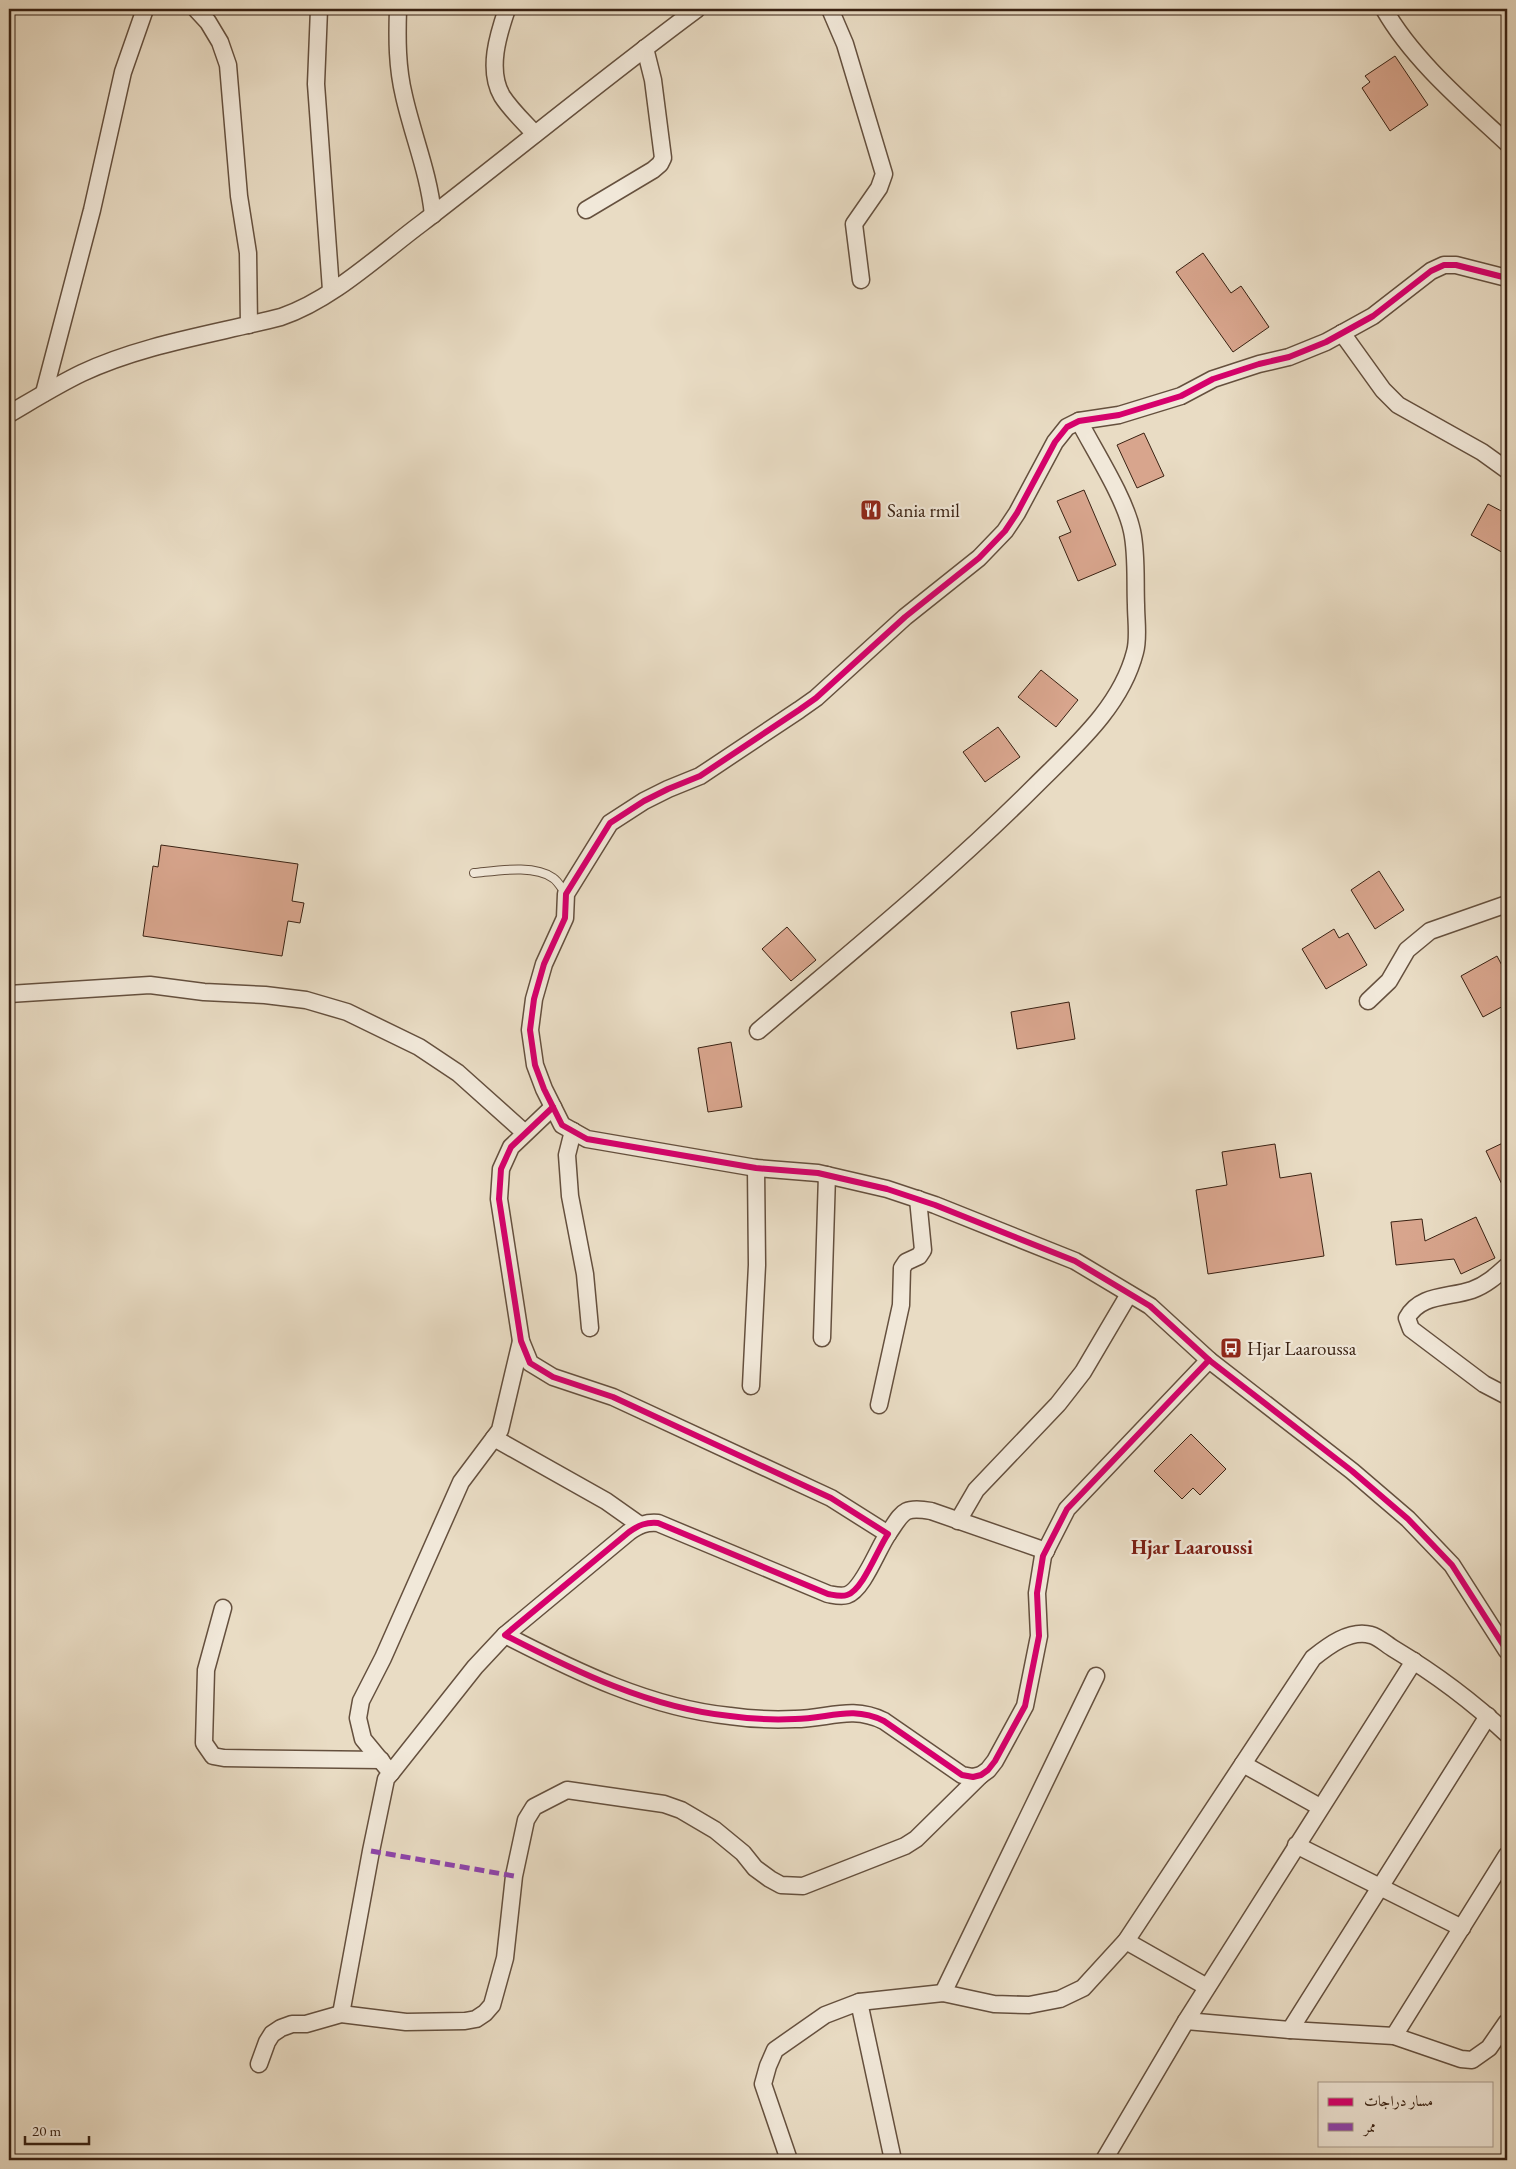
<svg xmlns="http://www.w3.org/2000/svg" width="1516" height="2169" viewBox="0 0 1516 2169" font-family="'EB Garamond',Amiri,serif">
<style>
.building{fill:#d8a58d;stroke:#392112}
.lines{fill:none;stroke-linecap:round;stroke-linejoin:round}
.lane-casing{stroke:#65503e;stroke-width:10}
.street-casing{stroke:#65503e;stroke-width:19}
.lane{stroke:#f1e8d9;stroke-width:8}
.street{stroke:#f1e8d9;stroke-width:16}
.quiet{stroke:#8e44ad;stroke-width:5;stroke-dasharray:10 5;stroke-linecap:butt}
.cycleway-casing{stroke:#f1e8d9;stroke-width:9}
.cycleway{stroke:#d6006c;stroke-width:6}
.labels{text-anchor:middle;stroke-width:4.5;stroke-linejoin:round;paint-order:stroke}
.poi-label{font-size:19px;fill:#392112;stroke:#f1e8d9;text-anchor:start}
.neighbourhood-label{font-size:20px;font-weight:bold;fill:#7a1f14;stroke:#f1e8d9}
</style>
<rect width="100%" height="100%" fill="#e9dcc4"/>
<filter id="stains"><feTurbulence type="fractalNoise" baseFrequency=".004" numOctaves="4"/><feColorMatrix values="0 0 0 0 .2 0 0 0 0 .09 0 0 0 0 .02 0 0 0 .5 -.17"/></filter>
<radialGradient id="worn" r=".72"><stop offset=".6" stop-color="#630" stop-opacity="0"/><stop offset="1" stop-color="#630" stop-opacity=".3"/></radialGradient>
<g class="building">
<polygon points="1395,56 1428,105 1390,131 1362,88 1370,82 1365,76"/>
<polygon points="1203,253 1231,293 1241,286 1269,327 1233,352 1176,272"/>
<polygon points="1144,433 1164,476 1137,488 1117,445"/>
<polygon points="1084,490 1116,565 1078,581 1059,537 1071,532 1057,501"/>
<polygon points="1488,504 1507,514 1507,555 1471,535"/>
<polygon points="1041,670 1078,700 1056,727 1018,697"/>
<polygon points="998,727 1020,757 985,782 963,752"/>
<polygon points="161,845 298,864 292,901 304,903 300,923 288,921 282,956 143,936 153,866 158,867"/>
<polygon points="1379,871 1404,910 1375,929 1351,890"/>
<polygon points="787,927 816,960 791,981 762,949"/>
<polygon points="1334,929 1339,938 1348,933 1367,965 1326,989 1302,949"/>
<polygon points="1497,956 1507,975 1507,1004 1483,1017 1461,976"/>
<polygon points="1069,1002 1075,1039 1017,1049 1011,1012"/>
<polygon points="731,1042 742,1107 708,1112 698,1048"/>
<polygon points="1507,1141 1507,1195 1486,1151"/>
<polygon points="1275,1144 1280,1178 1311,1173 1324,1256 1208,1274 1196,1190 1227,1185 1222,1152"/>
<polygon points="1476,1217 1495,1258 1461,1274 1454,1259 1396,1265 1391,1222 1422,1219 1425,1241"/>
<polygon points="1191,1434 1226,1469 1200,1495 1193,1488 1182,1499 1154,1471"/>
</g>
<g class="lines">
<g class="lane-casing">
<path id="lane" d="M474 873C496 871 534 864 553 878 558 881 562 889 566 894"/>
</g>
<g class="street-casing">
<g id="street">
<polyline points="196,9 208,22 220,42 228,65 239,196 248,253 249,325"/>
<polyline points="319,9 316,84 331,290"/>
<path d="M398 9C397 39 397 67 404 96 413 136 429 174 433 215"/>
<path d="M507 9C498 35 487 70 502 96 511 110 524 122 535 134"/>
<polyline points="830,9 845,44 884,174 879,188 854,224 861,280"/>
<path d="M1384 9C1413 60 1464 103 1507 143"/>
<polyline points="586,210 653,170 660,164 663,158 653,80 645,48"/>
<polyline points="1507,278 1456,265 1444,265 1431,271 1373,316 1326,342 1289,357 1259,364 1213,379 1181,396 1119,415 1079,421 1067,427 1055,442 1017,513 1005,531 979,558 905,617 816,698 799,710 700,776 668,789 644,801 610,823 566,894 565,918 544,964 534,999 530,1030 535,1065 544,1089 562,1125 587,1139 756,1168 818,1173 887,1189 935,1205 1075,1261 1150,1306 1209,1360 1352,1471 1408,1519 1452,1565 1507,1651"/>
<polyline points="1342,333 1383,390 1398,405 1482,452 1507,470"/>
<polyline points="44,393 92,210 123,72 145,9"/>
<path d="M9 414C33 400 57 385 82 373 144 344 215 334 281 317 332 300 379 255 422 223 514 152 604 78 697 9"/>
<polyline points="9,994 150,985 204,992 265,995 306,1000 347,1012 419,1047 458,1073 525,1133"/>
<polyline points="1368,1001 1389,981 1407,950 1430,931 1507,904"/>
<path d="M758 1031C852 951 948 873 1035 786 1074 747 1121 707 1135 652 1139 638 1136 620 1136 605 1135 581 1137 554 1132 531 1125 498 1095 452 1079 421"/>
<path d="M553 1107 511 1147 501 1169 499 1199 521 1341 530 1363 553 1377 613 1397 831 1498 888 1534C878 1548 863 1590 847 1595 841 1597 834 1595 828 1594L658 1523C646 1522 639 1525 629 1532L505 1635C575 1671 650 1708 730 1716 751 1719 774 1720 795 1719 828 1719 851 1705 884 1721L962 1775 973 1777 981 1775 988 1770 995 1761 1025 1706 1039 1636 1037 1593 1043 1556 1067 1509 1209 1360"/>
<polyline points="573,1131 567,1155 570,1196 585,1274 590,1328"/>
<path d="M1507 1266C1496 1276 1486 1285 1472 1290 1448 1298 1420 1294 1407 1318L1411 1329 1484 1384 1507 1396"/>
<polyline points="822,1338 827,1175"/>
<polyline points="751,1386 757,1265 756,1168"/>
<polyline points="879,1405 901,1305 902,1268 906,1262 919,1256 923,1250 918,1199"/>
<polyline points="494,1438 606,1501 640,1525"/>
<polyline points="958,1521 976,1490 1058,1404 1083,1372 1129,1294"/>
<path d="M888 1534C903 1512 903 1506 931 1511L1046 1551"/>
<polyline points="223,1608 206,1670 204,1743 213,1756 224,1758 381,1760"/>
<polyline points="1243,1764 1320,1807"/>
<polyline points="391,1773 475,1667 505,1635"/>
<polyline points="1296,1845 1462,1928"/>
<polyline points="1126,1941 1207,1987"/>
<polyline points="943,1993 1096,1676"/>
<polyline points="859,2002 893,2160"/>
<polyline points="341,2014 371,1851 386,1779 391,1773 363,1739 358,1718 361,1701 383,1658 461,1482 500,1430 521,1341"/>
<polyline points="1186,2021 1290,2030 1394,2036 1461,2059 1472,2060 1489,2048 1507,2022"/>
<polyline points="1290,2030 1488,1716"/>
<polyline points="1394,2036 1507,1855"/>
<polyline points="259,2064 267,2042 272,2034 281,2028 292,2024 306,2024 341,2014 406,2022 465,2021 476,2019 485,2013 492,2005 505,1958 514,1876 526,1820 534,1807 567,1790 664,1804 681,1810 715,1830 743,1853 755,1868 770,1879 781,1885 803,1886 905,1846 916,1839 981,1775"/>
<path d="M789 2160 763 2084 768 2066 775 2050 825 2015 859 2002 943 1993 994 2004 1029 2005 1060 1999 1083 1988 1126 1941 1313 1658C1328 1646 1350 1629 1371 1635 1379 1637 1387 1645 1394 1649 1434 1673 1473 1702 1507 1734"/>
<polyline points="1104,2160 1186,2021 1414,1661"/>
</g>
</g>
<use href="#lane" class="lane"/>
<use href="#street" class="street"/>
<polyline class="quiet" points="371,1851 514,1876"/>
<g class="cycleway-casing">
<g id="cycleway">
<polyline points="1507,278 1456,265 1444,265 1431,271 1373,316 1326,342 1289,357 1259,364 1213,379 1181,396 1119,415 1079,421 1067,427 1055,442 1017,513 1005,531 979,558 905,617 816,698 799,710 700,776 668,789 644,801 610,823 566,894 565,918 544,964 534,999 530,1030 535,1065 544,1089 562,1125 587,1139 756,1168 818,1173 887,1189 935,1205 1075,1261 1150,1306 1209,1360 1352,1471 1408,1519 1452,1565 1507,1651"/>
<path d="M553 1107 511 1147 501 1169 499 1199 521 1341 530 1363 553 1377 613 1397 831 1498 888 1534C878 1548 863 1590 847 1595 841 1597 834 1595 828 1594L658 1523C646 1522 639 1525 629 1532L505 1635C575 1671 650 1708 730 1716 751 1719 774 1720 795 1719 828 1719 851 1705 884 1721L962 1775 973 1777 981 1775 988 1770 995 1761 1025 1706 1039 1636 1037 1593 1043 1556 1067 1509 1209 1360"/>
</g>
</g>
<use href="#cycleway" class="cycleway"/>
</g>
<defs>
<g id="restaurant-square" transform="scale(1.125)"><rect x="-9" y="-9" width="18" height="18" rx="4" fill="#8f2418" stroke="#f1e8d9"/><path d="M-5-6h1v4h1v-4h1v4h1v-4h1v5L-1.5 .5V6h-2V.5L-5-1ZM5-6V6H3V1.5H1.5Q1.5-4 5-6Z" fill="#fff"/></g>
<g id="bus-square" transform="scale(1.125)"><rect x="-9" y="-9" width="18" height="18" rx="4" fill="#8f2418" stroke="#f1e8d9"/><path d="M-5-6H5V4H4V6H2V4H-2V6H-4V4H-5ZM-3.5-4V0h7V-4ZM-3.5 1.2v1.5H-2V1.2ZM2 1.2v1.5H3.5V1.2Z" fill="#fff"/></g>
</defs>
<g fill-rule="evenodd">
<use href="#restaurant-square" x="871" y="510"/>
<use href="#bus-square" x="1231" y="1348"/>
</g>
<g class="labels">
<g class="poi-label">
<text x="887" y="517">Sania rmil</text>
<text x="1247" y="1355">Hjar Laaroussa</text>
</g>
<g class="neighbourhood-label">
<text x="1192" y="1554">Hjar Laaroussi</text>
</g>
</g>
<rect width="1516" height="2169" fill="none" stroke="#e9dcc4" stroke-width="30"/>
<rect x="10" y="10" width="1496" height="2149" fill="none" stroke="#392112" stroke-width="2.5"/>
<rect x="15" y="15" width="1486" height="2139" fill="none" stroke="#392112"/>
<rect x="1318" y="2082" width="175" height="65" fill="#f1e8d9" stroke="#a79889"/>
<rect x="1328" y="2098" width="25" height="8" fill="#d6006c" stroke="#a79889"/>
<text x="1364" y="2106" font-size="15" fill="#392112">مسار دراجات</text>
<rect x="1328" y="2123" width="25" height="8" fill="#8e44ad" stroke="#a79889"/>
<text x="1364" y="2132" font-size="15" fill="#392112">ممر</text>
<path d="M25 2136v8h64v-8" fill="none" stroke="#392112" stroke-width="2.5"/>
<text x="32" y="2136" font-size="15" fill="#392112" stroke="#f1e8d9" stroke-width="4" paint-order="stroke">20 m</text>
<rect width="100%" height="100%" filter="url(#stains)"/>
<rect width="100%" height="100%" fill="url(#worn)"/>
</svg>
